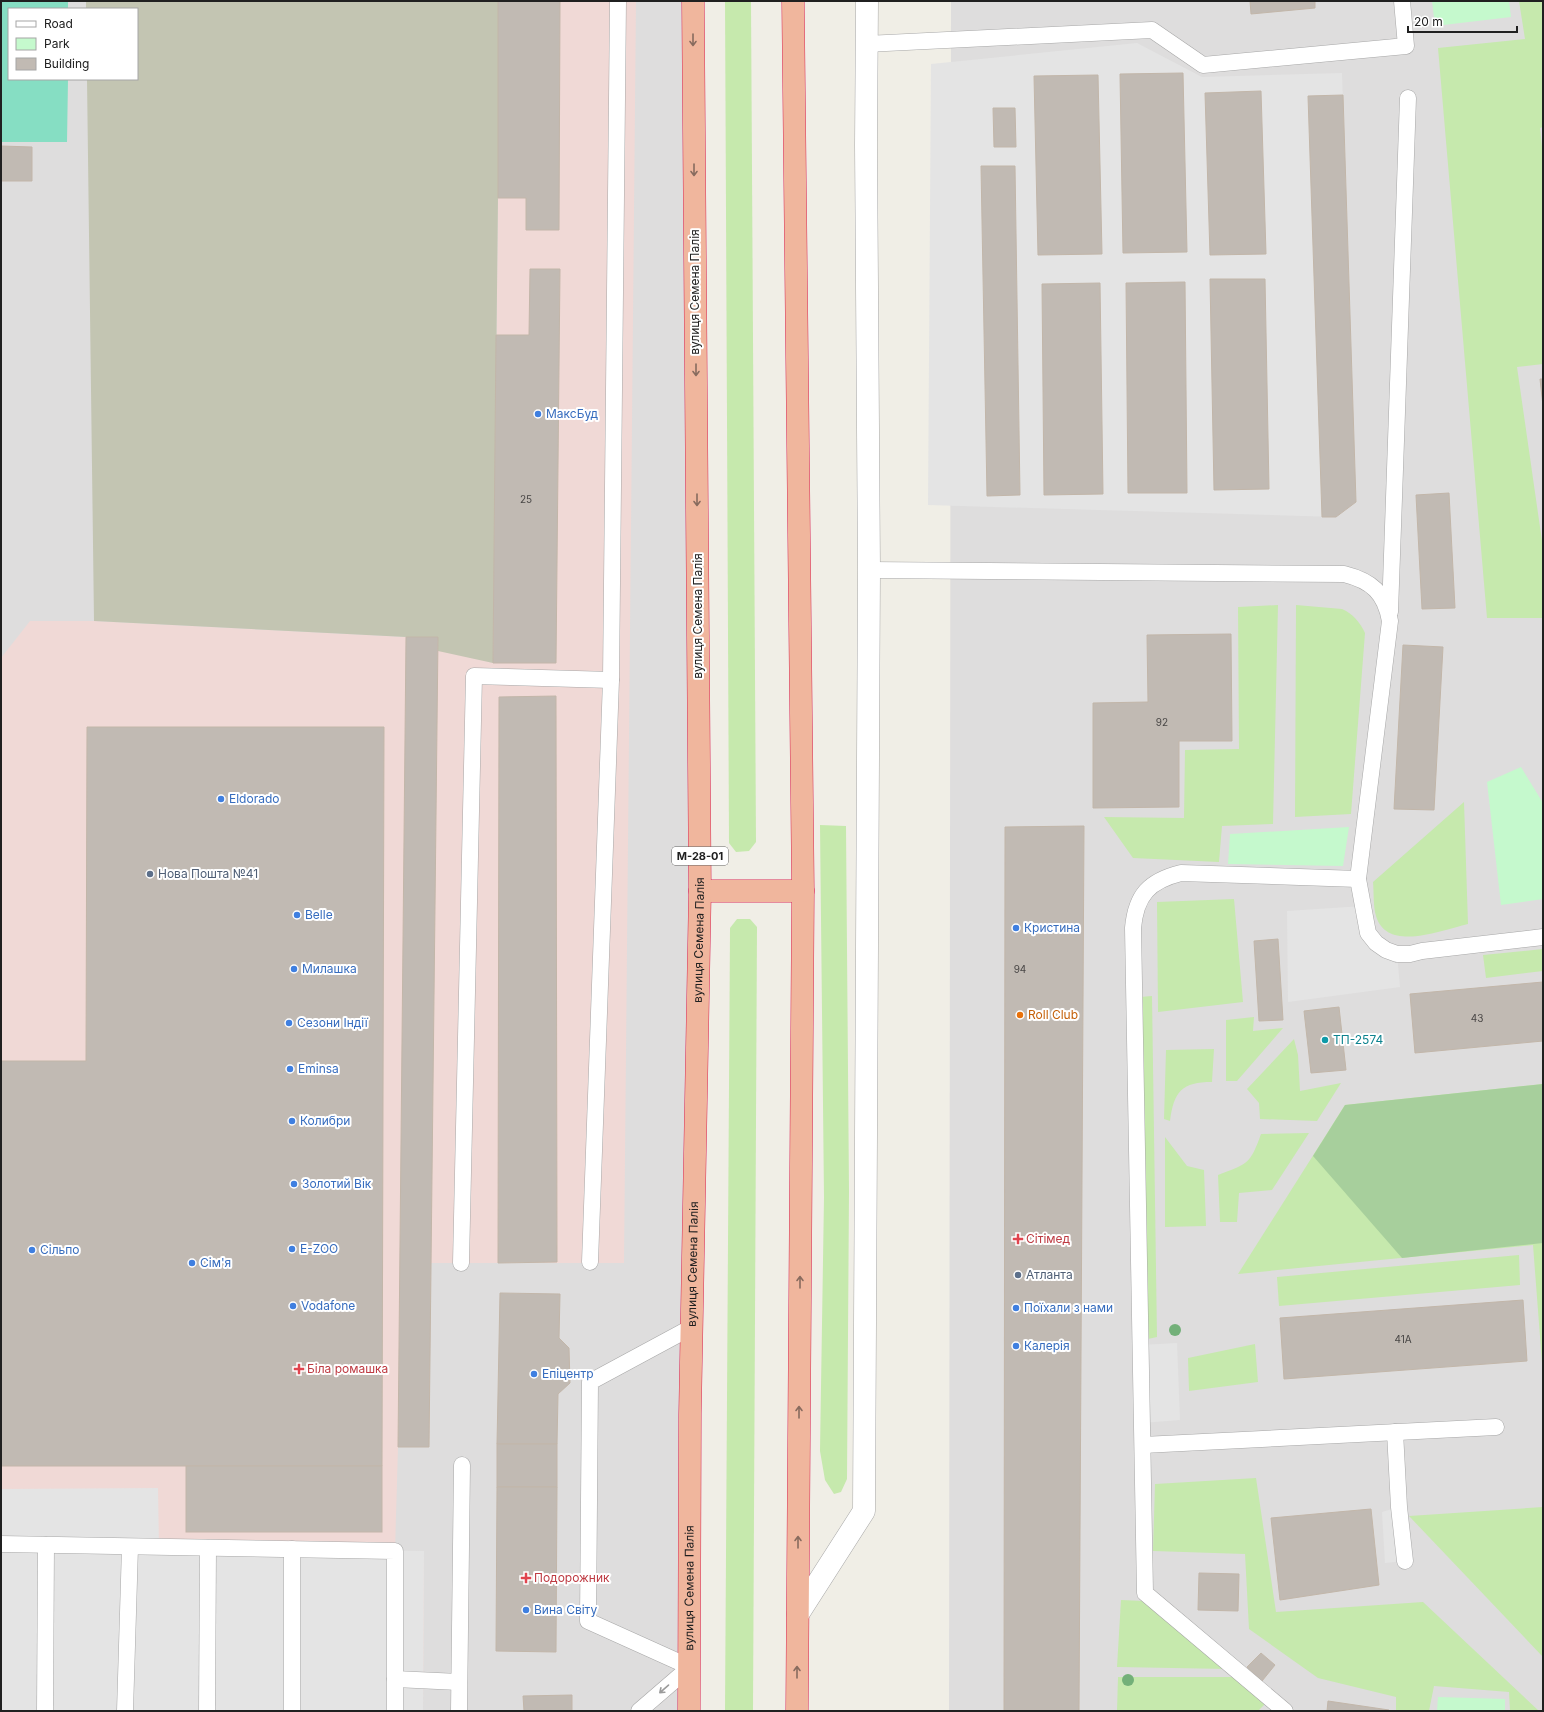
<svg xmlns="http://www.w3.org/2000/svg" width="1544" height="1712" viewBox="0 0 1544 1712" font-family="Inter,sans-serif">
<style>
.residential{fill:#dedddd;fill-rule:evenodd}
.commercial{fill:#f0d9d6}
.construction{fill:#c3c5b2}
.grass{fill:#c6e9ad}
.forest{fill:#a7cf9c}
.park{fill:#c5f9cd}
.pitch{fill:#86dec3}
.parking{fill:#e4e4e4}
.building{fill:#c1bab3;stroke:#c2b6a9}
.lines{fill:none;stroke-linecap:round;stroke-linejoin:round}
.service-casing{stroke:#a7a7a7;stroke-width:17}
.minor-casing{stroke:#a7a7a7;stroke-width:23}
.trunk-casing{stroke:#d92957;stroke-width:23}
.service{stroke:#fff;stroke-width:16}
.minor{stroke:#fff;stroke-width:22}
.trunk{stroke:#f0b69d;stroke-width:22}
.tree{fill:#73b079}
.oneway{stroke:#886b5e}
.oneway2{stroke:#9b9b9b}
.shop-dot{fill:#3f7fe0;stroke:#fff;stroke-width:1.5}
.service-dot{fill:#5c6f8a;stroke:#fff;stroke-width:1.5}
.food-dot{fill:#e8710a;stroke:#fff;stroke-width:1.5}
.culture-dot{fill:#0f9aa8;stroke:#fff;stroke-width:1.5}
.health-dot{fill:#e0444e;stroke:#fff;stroke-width:1.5}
.labels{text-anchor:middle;stroke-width:4;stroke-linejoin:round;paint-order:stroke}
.number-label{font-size:10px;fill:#484645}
.shield{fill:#fff;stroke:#636363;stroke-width:1}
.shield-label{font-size:11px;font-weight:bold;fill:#202020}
.street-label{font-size:12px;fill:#202020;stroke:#fff}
.shop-label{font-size:12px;fill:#366cbe;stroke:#fff;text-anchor:start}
.service-label{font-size:12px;fill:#4e5e75;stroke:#fff;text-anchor:start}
.food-label{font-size:12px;fill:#c56008;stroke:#fff;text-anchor:start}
.culture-label{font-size:12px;fill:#0d838f;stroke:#fff;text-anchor:start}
.health-label{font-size:12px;fill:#be3a42;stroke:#fff;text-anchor:start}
</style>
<rect width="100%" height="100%" fill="#f0eee6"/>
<g class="residential">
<path d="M1 1H691L689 1711H1ZM9 9H137V79H9Z"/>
<polygon points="951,1 1543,1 1543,1711 949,1711"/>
</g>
<polygon class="commercial" points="498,1 636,1 624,1263 431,1263 429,1447 398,1447 395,1551 424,1551 423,1711 1,1711 1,658 30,621 94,621 406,637 438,637 493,663 498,198"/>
<polygon class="construction" points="86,1 498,1 498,198 493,663 438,651 438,637 406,637 94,621 87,79 137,79 137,9 86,9"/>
<g class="grass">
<polygon points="725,1 751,1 756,842 749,851 736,852 729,843"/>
<polygon points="1519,1 1543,1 1543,127 1540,128 1543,156 1543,364 1517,367 1543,548 1543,618 1487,618 1438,48 1525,39"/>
<polygon points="1278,605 1273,824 1222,826 1219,862 1133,858 1104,817 1184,818 1185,750 1239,749 1238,607"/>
<path d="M1296 605 1342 609C1352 613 1360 622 1365 633L1351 814 1295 817Z"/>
<path d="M1464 802 1468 924C1442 930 1387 953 1376 916 1373 906 1374 892 1373 882Z"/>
<polygon points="820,825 846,826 849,1191 847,1479 841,1492 834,1494 825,1480 820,1451 824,1197"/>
<polygon points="1234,899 1243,1002 1158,1012 1157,902"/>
<polygon points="737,919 750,919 757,927 753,1711 725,1711 730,928"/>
<polygon points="1543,949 1543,971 1486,978 1483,955"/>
<polygon points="1152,996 1157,1337 1148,1339 1140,997"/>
<polygon points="1254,1017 1253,1031 1283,1028 1237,1081 1226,1081 1226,1020"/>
<polygon points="1294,1039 1298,1055 1300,1091 1341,1083 1317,1121 1260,1119 1259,1103 1247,1089"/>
<path d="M1214 1049 1212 1082C1182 1082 1174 1091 1170 1121L1164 1119 1166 1050Z"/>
<polygon points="1543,1084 1543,1376 1533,1245 1238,1274 1345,1105"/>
<path d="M1309 1133 1272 1190 1239 1193 1237 1222H1220L1218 1175C1247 1164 1250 1165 1261 1134Z"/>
<polygon points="1165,1137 1187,1166 1204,1170 1206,1226 1165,1227"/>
<polygon points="1519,1255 1520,1285 1279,1306 1277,1277"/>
<polygon points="1255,1344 1258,1382 1189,1391 1188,1358"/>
<polygon points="1256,1478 1276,1612 1423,1602 1539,1711 1510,1711 1509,1692 1434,1686 1429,1711 1396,1711 1396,1697 1318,1678 1249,1629 1245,1554 1153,1551 1155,1484"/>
<polygon points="1543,1507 1543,1657 1409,1516"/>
<polygon points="1121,1600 1144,1601 1228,1669 1117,1667"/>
<polygon points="1118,1677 1237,1677 1266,1703 1258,1711 1117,1711"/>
</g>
<polygon class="forest" points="1543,1084 1543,1243 1402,1258 1313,1156 1345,1105"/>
<g class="park">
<polygon points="1432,1 1509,1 1511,17 1435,26"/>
<polygon points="1521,767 1543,803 1543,899 1501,905 1487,782"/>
<polygon points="1349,827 1343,866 1228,864 1230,834"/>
<polygon points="1438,1697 1505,1699 1505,1711 1437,1711"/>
</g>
<polygon class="pitch" points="1,1 68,1 68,9 9,9 9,79 68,79 67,142 1,142"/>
<g class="parking">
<polygon points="1137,43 1202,77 1342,73 1356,502 1336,517 928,505 931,64"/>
<polygon points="1363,906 1368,933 1397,954 1400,987 1288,1002 1287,911"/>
<polygon points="1177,1343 1180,1420 1142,1423 1141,1345"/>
<polygon points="158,1488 159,1547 424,1551 423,1711 1,1711 1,1489"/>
<polygon points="1399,1507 1405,1561 1385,1563 1382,1512"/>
</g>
<g class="building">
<polygon points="498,1 560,1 559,230 526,230 526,198 498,198"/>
<polygon points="1250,1 1315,1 1315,8 1251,14"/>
<polygon points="1183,73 1187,252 1123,253 1120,74"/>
<polygon points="1098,75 1102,254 1038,255 1034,76"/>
<polygon points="1261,91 1266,254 1210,255 1205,93"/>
<polygon points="1343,95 1356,502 1336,517 1322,517 1308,96"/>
<polygon points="993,108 1015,108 1016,147 994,147"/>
<polygon points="1,146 32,147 32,181 1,181"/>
<polygon points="981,166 1015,166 1020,495 987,496"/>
<polygon points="530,269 560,269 556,663 493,663 496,335 529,335"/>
<polygon points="1210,279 1265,279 1269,489 1214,490"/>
<polygon points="1185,282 1187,493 1128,493 1126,283"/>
<polygon points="1100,283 1103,494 1044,495 1042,284"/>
<polygon points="1540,379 1543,379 1543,406"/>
<polygon points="1449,493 1455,608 1422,609 1416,495"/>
<polygon points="1231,634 1232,741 1179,741 1179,807 1093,808 1093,703 1148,702 1147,635"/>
<polygon points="406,637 438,637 429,1447 398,1447"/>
<polygon points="1403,645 1443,647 1434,810 1394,809"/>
<polygon points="556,696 557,1262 498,1263 499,697"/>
<polygon points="87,727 384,727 382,1466 1,1466 1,1061 86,1061"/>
<polygon points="1084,826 1079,1711 1004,1711 1005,827"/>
<polygon points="1278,939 1283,1020 1259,1021 1254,941"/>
<polygon points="1543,982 1543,1041 1415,1053 1410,994"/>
<polygon points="1339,1007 1346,1070 1311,1073 1304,1011"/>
<polygon points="500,1293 560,1294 559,1338 569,1348 570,1383 558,1394 557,1444 497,1444"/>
<polygon points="1523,1300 1527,1361 1284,1379 1280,1318"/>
<rect x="497" y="1444" width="60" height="43"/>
<rect x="186" y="1466" width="196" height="66"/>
<polygon points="497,1487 557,1487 556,1652 496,1651"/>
<polygon points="1371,1509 1379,1585 1280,1600 1271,1518"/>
<polygon points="1199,1573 1239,1574 1238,1611 1198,1610"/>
<polygon points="1261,1653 1275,1665 1262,1681 1247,1667"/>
<polygon points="572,1695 572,1711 524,1711 523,1696"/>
<polygon points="1328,1701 1389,1710 1389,1711 1327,1711"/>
</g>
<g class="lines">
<g class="service-casing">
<g id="service">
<polyline points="866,44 1152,30 1203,65 1406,46 1402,1"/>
<path d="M869 570 1344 574C1372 581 1385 593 1390 621L1358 879 1368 933 1376 943 1386 950 1397 954H1410L1422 951 1543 937"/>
<polyline points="1390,612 1408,98"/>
<polyline points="590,1262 611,680 618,1"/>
<polyline points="461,1263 474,676 611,680"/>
<polyline points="1395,1432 1399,1507 1405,1561"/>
<polyline points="1143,1445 1496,1427"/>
<polyline points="1,1544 395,1551 395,1711"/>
<polyline points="395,1679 459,1682"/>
<polyline points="45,1711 46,1545"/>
<polyline points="125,1711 130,1547"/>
<polyline points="207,1711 208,1548"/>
<polyline points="292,1711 292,1549"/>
<polyline points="459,1711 462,1465"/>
<polyline points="639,1711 690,1667 588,1621 590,1382 692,1327"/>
<path d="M1285 1711 1145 1593 1133 928C1136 895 1149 881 1181 873L1358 879"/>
</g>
</g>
<g class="minor-casing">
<polyline id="minor" points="798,1614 864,1511 869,570 866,145 867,1"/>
</g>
<g class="trunk-casing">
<g id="trunk">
<polyline points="793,1 803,891 797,1711"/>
<polyline points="700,891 803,891"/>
<path id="s1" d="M689 1711 690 1414 700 891 693 1"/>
</g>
</g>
<use href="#service" class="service"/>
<use href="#minor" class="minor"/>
<use href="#trunk" class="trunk"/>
</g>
<g class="tree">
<circle cx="1175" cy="1330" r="6"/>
<circle cx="1128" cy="1680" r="6"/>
</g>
<defs><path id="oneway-shaft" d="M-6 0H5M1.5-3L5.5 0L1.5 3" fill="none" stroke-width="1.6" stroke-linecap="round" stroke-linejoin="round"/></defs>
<g class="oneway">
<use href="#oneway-shaft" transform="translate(693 40) rotate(90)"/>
<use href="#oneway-shaft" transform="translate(694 170) rotate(90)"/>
<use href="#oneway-shaft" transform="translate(696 370) rotate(90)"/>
<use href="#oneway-shaft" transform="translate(697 500) rotate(90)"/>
<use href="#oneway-shaft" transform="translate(800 1282) rotate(-90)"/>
<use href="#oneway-shaft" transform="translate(799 1412) rotate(-90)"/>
<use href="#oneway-shaft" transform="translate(798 1542) rotate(-90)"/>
<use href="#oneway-shaft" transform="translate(797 1672) rotate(-90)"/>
</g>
<use class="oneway2" href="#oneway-shaft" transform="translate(664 1689) rotate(139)"/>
<g class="shop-dot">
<circle cx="538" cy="414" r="4"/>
<circle cx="221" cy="799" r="4"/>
<circle cx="297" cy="915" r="4"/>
<circle cx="1016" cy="928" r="4"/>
<circle cx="294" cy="969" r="4"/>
<circle cx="289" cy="1023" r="4"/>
<circle cx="290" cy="1069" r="4"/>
<circle cx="292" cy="1121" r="4"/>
<circle cx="294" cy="1184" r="4"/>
<circle cx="292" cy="1249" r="4"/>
<circle cx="32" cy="1250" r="4"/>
<circle cx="192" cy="1263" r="4"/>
<circle cx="293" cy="1306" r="4"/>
<circle cx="1016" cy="1308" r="4"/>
<circle cx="1016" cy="1346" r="4"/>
<circle cx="534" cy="1374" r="4"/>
<circle cx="526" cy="1610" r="4"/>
</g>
<g class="service-dot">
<circle cx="150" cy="874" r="4"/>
<circle cx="1018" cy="1275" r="4"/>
</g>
<circle class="food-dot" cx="1020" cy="1015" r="4"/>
<circle class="culture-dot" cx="1325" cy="1040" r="4"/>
<g class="health-dot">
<path d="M1016 1233h4v4h4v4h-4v4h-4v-4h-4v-4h4z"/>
<path d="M297 1363h4v4h4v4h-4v4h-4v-4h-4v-4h4z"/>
<path d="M524 1572h4v4h4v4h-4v4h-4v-4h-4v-4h4z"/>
</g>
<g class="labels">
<g class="number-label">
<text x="526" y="503">25</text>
<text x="1162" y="726">92</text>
<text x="1020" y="973">94</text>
<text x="1477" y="1022">43</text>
<text x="1403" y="1343">41А</text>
</g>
<rect class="shield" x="672" y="847" width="56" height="18" rx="3"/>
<g class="shield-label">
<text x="700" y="860">М-28-01</text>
</g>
<g class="street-label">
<text transform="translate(695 292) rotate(-90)" y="4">вулиця Семена Палія</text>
<text transform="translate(698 616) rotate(-90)" y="4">вулиця Семена Палія</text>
<text dy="4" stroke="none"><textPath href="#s1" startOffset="771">вулиця Семена Палія</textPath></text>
<text dy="4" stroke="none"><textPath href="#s1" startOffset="447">вулиця Семена Палія</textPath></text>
<text dy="4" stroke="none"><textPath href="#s1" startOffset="123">вулиця Семена Палія</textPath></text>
</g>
<g class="shop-label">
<text x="546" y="418">МаксБуд</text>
<text x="229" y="803">Eldorado</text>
<text x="305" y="919">Belle</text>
<text x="1024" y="932">Кристина</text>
<text x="302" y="973">Милашка</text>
<text x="297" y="1027">Сезони Індії</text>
<text x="298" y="1073">Eminsa</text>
<text x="300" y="1125">Колибри</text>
<text x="302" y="1188">Золотий Вік</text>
<text x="300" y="1253">E-ZOO</text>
<text x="40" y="1254">Сільпо</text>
<text x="200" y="1267">Сім'я</text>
<text x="301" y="1310">Vodafone</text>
<text x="1024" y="1312">Поїхали з нами</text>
<text x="1024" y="1350">Калерія</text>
<text x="542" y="1378">Епіцентр</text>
<text x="534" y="1614">Вина Світу</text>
</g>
<g class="service-label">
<text x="158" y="878">Нова Пошта №41</text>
<text x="1026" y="1279">Атланта</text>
</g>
<g class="food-label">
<text x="1028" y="1019">Roll Club</text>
</g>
<g class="culture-label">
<text x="1333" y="1044">ТП-2574</text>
</g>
<g class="health-label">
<text x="1026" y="1243">Сітімед</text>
<text x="307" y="1373">Біла ромашка</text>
<text x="534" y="1582">Подорожник</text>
</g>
</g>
<rect width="1544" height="1712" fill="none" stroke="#202020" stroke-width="4"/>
<rect x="8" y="8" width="130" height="72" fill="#ffffff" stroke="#a6a6a6"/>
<rect x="16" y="21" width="20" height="6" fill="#ffffff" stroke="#a6a6a6"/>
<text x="44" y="28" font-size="12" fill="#202020">Road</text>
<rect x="16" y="38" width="20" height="12" fill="#c5f9cd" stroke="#a6a6a6"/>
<text x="44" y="48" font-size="12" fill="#202020">Park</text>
<rect x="16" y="58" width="20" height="12" fill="#c1bab3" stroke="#a6a6a6"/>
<text x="44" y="68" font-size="12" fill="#202020">Building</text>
<path d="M1408 26v6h109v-6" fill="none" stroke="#202020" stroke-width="2"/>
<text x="1414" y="26" font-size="12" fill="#202020" stroke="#ffffff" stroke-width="3" paint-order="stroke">20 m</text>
</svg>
